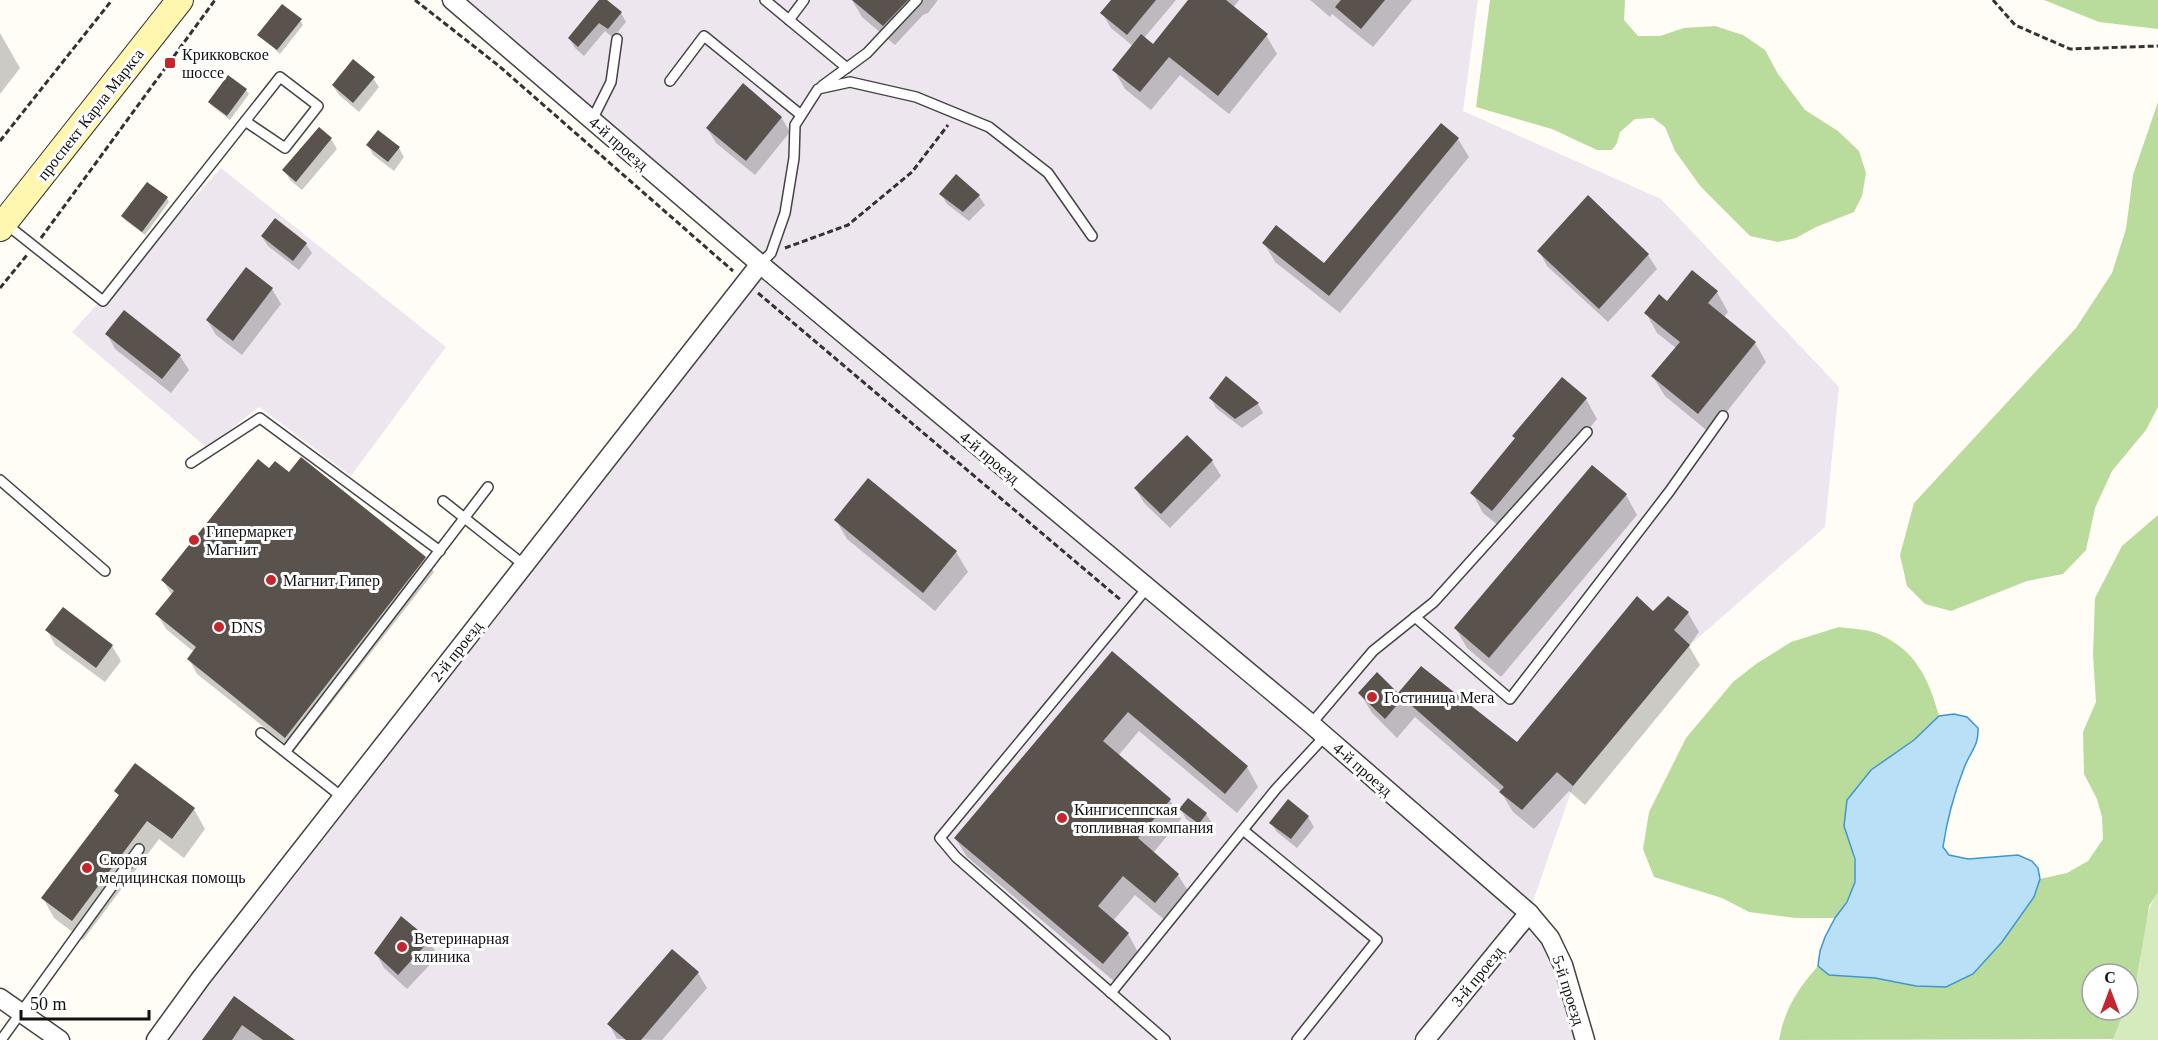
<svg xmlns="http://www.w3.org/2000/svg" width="2158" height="1040" viewBox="0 0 2158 1040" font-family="Georgia,serif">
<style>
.industrial{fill:#eee6ef}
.green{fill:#d5ebbd}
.forest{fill:#b9dc9c}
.water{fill:#b9e0f7;stroke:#3f96cf;stroke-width:1.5}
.shadow{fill:#0003}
.building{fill:#5a524d}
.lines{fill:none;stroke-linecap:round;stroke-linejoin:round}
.service-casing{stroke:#444;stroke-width:12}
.minor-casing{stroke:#444;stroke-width:21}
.secondary-casing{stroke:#333;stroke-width:28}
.path{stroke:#333;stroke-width:3;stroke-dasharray:6 3;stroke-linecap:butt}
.service{stroke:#fff;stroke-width:9}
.minor{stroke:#fff;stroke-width:18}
.secondary{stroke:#fff6b0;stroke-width:26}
.poi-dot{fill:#c4262e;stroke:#fff;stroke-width:2}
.labels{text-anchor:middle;stroke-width:6;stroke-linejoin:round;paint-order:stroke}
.poi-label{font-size:16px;fill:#111;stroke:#fff;text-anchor:start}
.street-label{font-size:16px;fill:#111;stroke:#fff}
</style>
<rect width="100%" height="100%" fill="#fffdf5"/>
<g class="industrial">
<polygon points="451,0 1478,0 1463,111 1661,199 1839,387 1825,527 1690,645 1573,786 1529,913 1563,965 1583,1040 158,1040 760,264"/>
<polygon points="221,168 446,347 351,476 259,407 207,448 72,332"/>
</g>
<path class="green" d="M2158 892V1040H2112L2125 1010H2128C2128 1000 2133 993 2136 983 2144 953 2140 918 2158 892Z"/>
<g class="forest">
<polygon points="1490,0 1625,0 1624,20 1638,36 1660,36 1684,28 1715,26 1743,35 1765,50 1778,74 1805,110 1838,131 1859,151 1866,173 1862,196 1854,212 1816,227 1796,238 1778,242 1750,236 1701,187 1675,151 1665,127 1653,118 1635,119 1620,132 1617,143 1612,150 1597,150 1552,129 1476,107"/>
<polygon points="2044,0 2158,0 2158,29 2099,22"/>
<polygon points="2158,102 2158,407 2146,430 2112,471 2095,508 2086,550 2063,574 2027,581 1951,611 1925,604 1907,586 1900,555 1914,503 2076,328 2112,273 2126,229 2133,175"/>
<path d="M2158 515V892L2149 906 2136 984 2128 1003V974H2092V1010H2125L2113 1039 1779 1040C1785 1008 1797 990 1818 966L1829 975 1875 978 1916 986 1973 974 2002 942 2034 897 2040 879 2067 873 2088 861 2103 839 2102 817 2097 799 2084 774 2083 732 2096 702 2093 655 2095 598 2122 546Z"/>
<path d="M1839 627C1852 629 1869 629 1881 635 1917 652 1929 680 1939 716L1914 740 1844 826C1858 867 1863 882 1835 918H1796L1749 912 1722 898 1654 877 1643 849 1649 812 1686 738 1733 682 1756 664 1791 642Z"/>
</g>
<path class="water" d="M1954 714 1967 717 1978 728C1979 746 1970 752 1964 768 1954 794 1947 819 1943 847L1949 855 1968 859 2018 855 2032 861 2038 868 2040 879 2034 897 2002 942 1973 974 1946 987 1916 986 1875 978 1829 975 1818 966 1820 951 1825 937 1835 918 1847 902 1855 882V859L1844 826 1847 800 1871 770 1914 740 1939 716Z"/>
<g class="shadow">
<polygon points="601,0 605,0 621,13 626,22 613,38 605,31 584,56 575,48 569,38"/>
<polygon points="852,0 938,0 928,13 923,15 895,45 862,17"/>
<polygon points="1113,0 1176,0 1144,38 1154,46 1190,0 1239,0 1233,8 1266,35 1277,54 1229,114 1180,75 1151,110 1125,89 1114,70 1133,46 1111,28 1102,13"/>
<polygon points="1310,0 1412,0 1373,47 1332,14 1330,17"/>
<polygon points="300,20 303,25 280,54 259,35"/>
<polygon points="0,33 20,68 0,94"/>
<polygon points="373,78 379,87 359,112 339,95 333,86"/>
<polygon points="246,90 249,94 230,120 212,106 209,102"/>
<polygon points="781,117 790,132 755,175 716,143 707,128"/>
<polygon points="319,129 331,139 337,149 302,190 290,180 284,170"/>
<polygon points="1458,139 1469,157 1340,313 1275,262 1264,243 1324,265"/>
<polygon points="368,145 399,148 404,157 394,171 373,155"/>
<polygon points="941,194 979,196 985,205 969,221 947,204"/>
<polygon points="167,198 169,202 145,235 125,220 123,216"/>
<polygon points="262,237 306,244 312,253 299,270 268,246"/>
<polygon points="1539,251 1648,255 1657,269 1608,322 1547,266"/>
<polygon points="246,269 272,289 281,304 242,355 216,335 207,320"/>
<polygon points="1717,292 1728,312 1724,317 1755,343 1766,362 1710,433 1665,396 1653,377 1676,348 1657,333 1646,313 1668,303"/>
<polygon points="107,334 180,356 189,370 171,393 115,349"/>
<polygon points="1211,398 1258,404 1263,413 1242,428 1216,408"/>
<polygon points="1586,399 1597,419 1504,530 1483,513 1472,493"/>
<polygon points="1187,437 1212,461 1221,476 1170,528 1144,503 1136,489"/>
<polygon points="1626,495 1637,515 1501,677 1467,648 1456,629"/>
<polygon points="836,520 956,552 968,572 935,611 847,539"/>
<polygon points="425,558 434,572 294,751 197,674 189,659 194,652 166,629 157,614 172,596 163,580"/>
<polygon points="1653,613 1688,613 1699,632 1689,646 1700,665 1585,805 1569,791 1534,829 1513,812 1501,792 1415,717 1397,738 1372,713 1360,693 1398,695 1517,744"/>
<polygon points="47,630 112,646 121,661 105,682 55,645"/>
<polygon points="1112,653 1247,767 1258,787 1237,813 1139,731 1118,756 1170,800 1181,819 1153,853 1178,875 1190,894 1167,922 1135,895 1113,921 1128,934 1139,954 1115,982 967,857 955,838"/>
<polygon points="116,791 194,809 205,829 184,858 159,839 83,940 54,918 43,898 119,797"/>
<polygon points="1288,801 1308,817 1314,827 1297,848 1277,832 1271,823"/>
<polygon points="1181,809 1206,814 1212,823 1205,833 1186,819"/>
<polygon points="401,918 429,941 438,956 407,989 384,968 376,953"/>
<polygon points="698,973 707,988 662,1040 617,1039 609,1024"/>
<polygon points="234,998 292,1040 204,1040"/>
</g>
<g class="building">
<polygon points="599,0 607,0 622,12 608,29 599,23 578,47 568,38"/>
<polygon points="852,0 908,0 883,26"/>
<polygon points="1111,0 1156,0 1127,35 1100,13"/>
<polygon points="1188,0 1226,0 1268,34 1218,96 1169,57 1140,92 1112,70 1141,34 1153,44"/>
<polygon points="1341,0 1385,0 1361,29 1335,7"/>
<polygon points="282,4 302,19 277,50 257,35"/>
<polygon points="353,59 375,77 353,103 332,85"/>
<polygon points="228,75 247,89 227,116 208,102"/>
<polygon points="743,83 782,117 746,161 706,128"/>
<polygon points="1441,123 1459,138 1329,296 1262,243 1276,225 1324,263"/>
<polygon points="319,127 332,138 296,182 282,170"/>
<polygon points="378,130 400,147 388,162 366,145"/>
<polygon points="956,174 980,195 963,212 939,194"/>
<polygon points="147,182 168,197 142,232 121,216"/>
<polygon points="1588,195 1649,254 1599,309 1537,251"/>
<polygon points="275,218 307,243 293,261 261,236"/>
<polygon points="246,267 273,288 233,341 206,320"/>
<polygon points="1692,270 1718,291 1708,303 1756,342 1698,414 1651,376 1680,342 1644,313 1659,294 1667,301"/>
<polygon points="124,310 181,355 162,379 105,334"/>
<polygon points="1226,376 1259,403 1235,419 1209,398"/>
<polygon points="1562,377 1587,398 1492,511 1470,493 1515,438 1512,436"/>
<polygon points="1187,435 1213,460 1161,514 1134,488"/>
<polygon points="301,457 426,557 285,738 187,659 196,647 155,614 174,591 161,580 258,459 269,468 275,461 289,472"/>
<polygon points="1592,465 1627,494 1489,658 1454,628"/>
<polygon points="868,478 957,551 923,593 834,520"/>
<polygon points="1637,596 1653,611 1668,596 1689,612 1674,630 1690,645 1573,786 1557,772 1522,810 1499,792 1504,787 1403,698 1385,719 1358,693 1377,672 1398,693 1421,666 1517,742"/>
<polygon points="63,607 113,645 96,668 45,630"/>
<polygon points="1112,651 1248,766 1225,794 1128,712 1103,741 1171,799 1138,838 1179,874 1155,903 1123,876 1098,906 1129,933 1103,964 954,838"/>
<polygon points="135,763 195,808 172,839 147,821 72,921 41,898 119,795 114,791"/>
<polygon points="1188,798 1207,813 1199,824 1179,809"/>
<polygon points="1288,799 1309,816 1291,839 1269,823"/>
<polygon points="401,916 430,940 398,975 374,953"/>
<polygon points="672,949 699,972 641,1040 626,1040 607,1024"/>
<polygon points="234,996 295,1040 263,1040 242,1025 232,1040 202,1040"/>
</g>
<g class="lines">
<g class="service-casing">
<g id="service">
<polyline points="765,0 847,68"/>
<polyline points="789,20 804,0"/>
<polyline points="670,81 704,36 801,115"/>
<polyline points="822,86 867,53 917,0"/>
<polyline points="592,120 611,82 617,39"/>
<polyline points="6,224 103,301 280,77 318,106 285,148 245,121"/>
<polyline points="760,264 771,253 785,213 794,158 795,125 818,89 850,82 916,97 989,127 1048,173 1092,236"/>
<polyline points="191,463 260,418 440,551"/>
<polyline points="0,480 105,571"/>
<polyline points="443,501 524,565"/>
<polyline points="1147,588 940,838 956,857 1165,1040"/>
<polyline points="1415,617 1510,699 1669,492 1723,416"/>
<polyline points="1311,724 1373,651 1434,602 1587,432"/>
<polyline points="261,733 342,797"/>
<polyline points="286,751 488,487"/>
<polyline points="1243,830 1377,940 1297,1040"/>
<polyline points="1111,993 1276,789 1325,736"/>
<polyline points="1,1040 139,849"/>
</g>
</g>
<g class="minor-casing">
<g id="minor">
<polyline points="452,0 760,264 1311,724 1529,913 1550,938 1563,965 1585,1040"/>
<polyline points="0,998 60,1040"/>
<polyline points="156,1040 201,978 760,264"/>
<polyline points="1425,1040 1529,913"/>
</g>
</g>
<g class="secondary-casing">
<polyline id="secondary" points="0,228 180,0"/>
</g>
<g class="path">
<polyline points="415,0 499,66 733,271"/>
<polyline points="1993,0 2015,25 2070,49 2158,46"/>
<polyline points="0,141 112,0"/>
<polyline points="41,238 215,0"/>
<polyline points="785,248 848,225 912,172 948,125"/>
<polyline points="0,288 27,255"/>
<polyline points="758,293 1122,601"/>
</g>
<use href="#service" class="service"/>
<use href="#minor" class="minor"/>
<use href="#secondary" class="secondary"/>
</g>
<g class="poi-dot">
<rect x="164" y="57" width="12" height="12" rx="3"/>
<circle cx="194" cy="540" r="6"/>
<circle cx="271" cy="580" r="6"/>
<circle cx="219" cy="627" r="6"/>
<circle cx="1372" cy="697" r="6"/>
<circle cx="1062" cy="818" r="6"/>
<circle cx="87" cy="868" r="6"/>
<circle cx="402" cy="947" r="6"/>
</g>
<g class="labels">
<g class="poi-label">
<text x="182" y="60">Крикковское<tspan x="182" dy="18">шоссе</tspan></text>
<text x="206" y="537">Гипермаркет<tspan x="206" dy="18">Магнит</tspan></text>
<text x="283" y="586">Магнит Гипер</text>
<text x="231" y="633">DNS</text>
<text x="1384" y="703">Гостиница Мега</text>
<text x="1074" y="815">Кингисеппская<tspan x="1074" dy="18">топливная компания</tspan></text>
<text x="99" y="865">Скорая<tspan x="99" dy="18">медицинская помощь</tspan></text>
<text x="414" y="944">Ветеринарная<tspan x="414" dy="18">клиника</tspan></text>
</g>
<g class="street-label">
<text transform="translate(90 114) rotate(-52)" y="6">проспект Карла Маркса</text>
<text transform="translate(619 143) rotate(41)" y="6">4-й проезд</text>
<text transform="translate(990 457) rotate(40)" y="6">4-й проезд</text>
<text transform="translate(456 651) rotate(-52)" y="6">2-й проезд</text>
<text transform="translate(1363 769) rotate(41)" y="6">4-й проезд</text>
<text transform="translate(1477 976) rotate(-51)" y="6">3-й проезд</text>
<text transform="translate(1569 990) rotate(72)" y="6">5-й проезд</text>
</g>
</g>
<g transform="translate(2110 992)"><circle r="28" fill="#ffffff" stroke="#a0a0a0" stroke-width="1.5"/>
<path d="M0-4.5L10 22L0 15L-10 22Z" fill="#c4262e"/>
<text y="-9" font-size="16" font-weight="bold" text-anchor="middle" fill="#111111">С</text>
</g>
<path d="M21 1010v9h128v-9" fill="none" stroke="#111111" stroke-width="3"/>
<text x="30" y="1010" font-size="18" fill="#111111" stroke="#ffffff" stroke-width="4.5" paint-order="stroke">50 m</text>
</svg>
